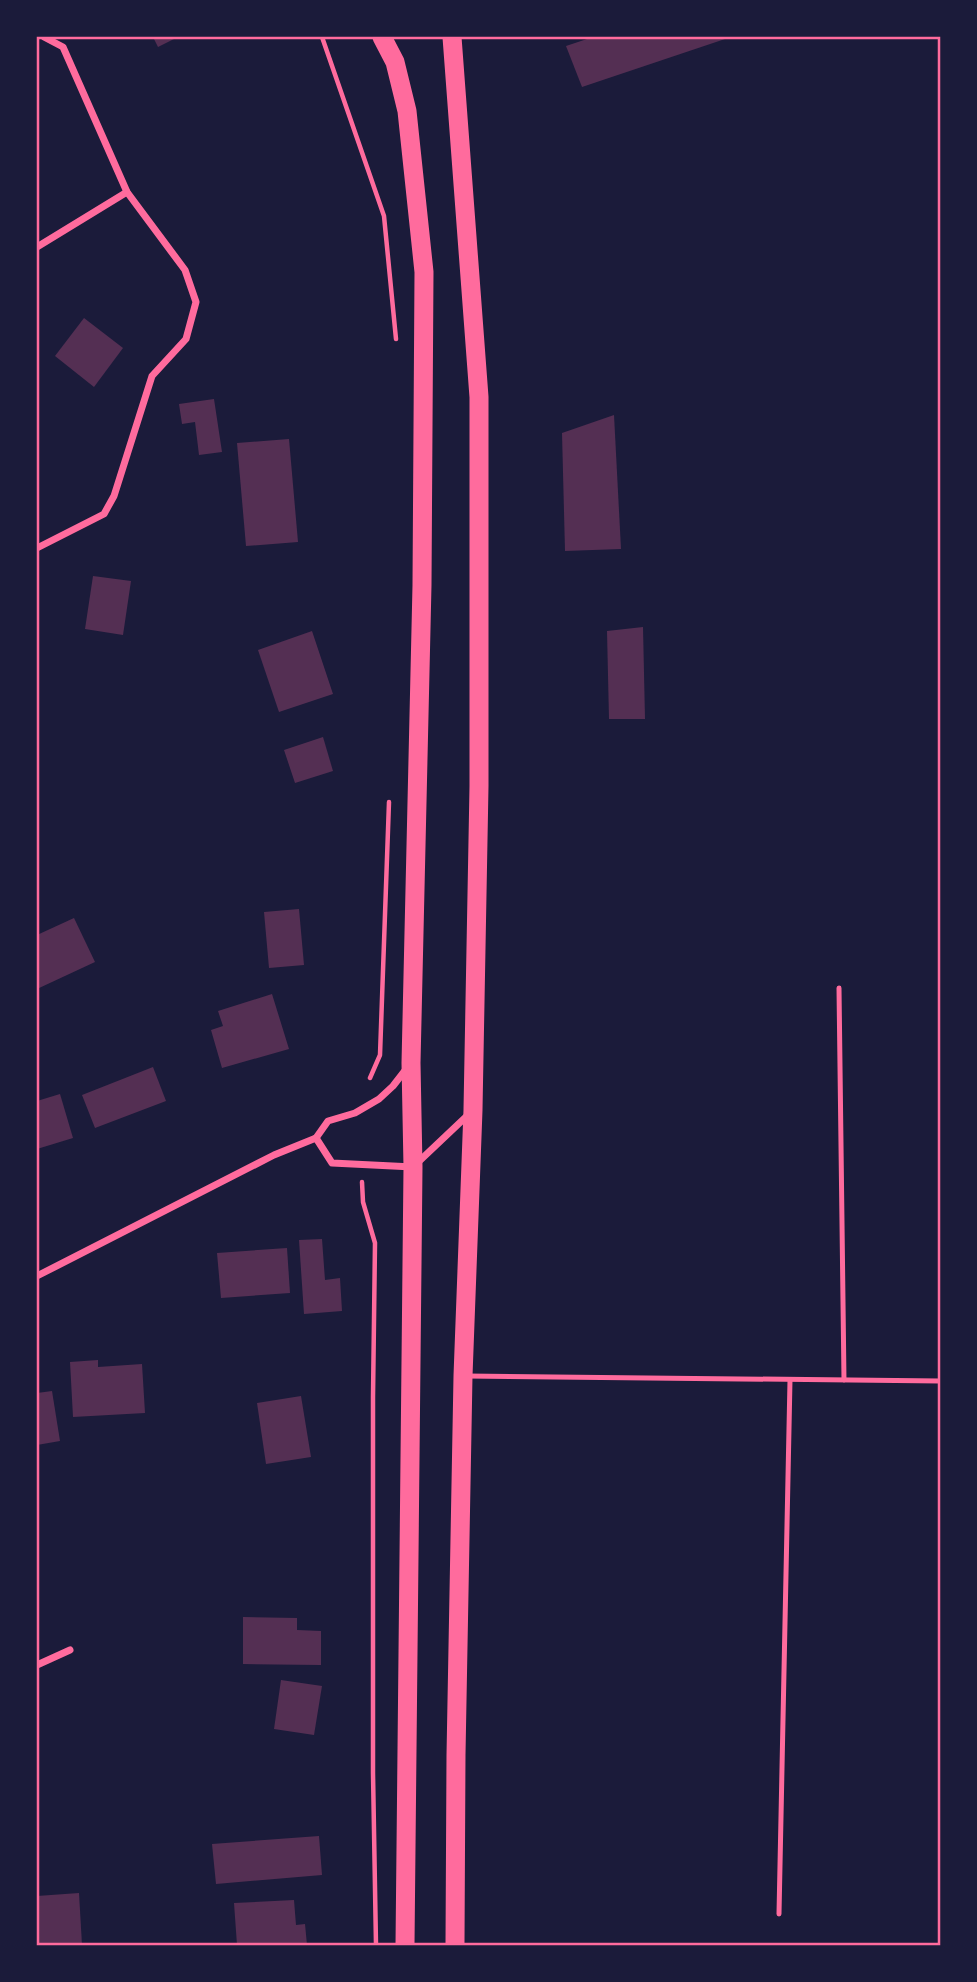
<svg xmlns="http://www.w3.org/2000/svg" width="977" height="1982" viewBox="0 0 977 1982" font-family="Arial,sans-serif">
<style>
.building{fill:#542f53}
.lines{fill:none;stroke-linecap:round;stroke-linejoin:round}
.path{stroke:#ff6b9d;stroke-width:4.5}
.service{stroke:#ff6b9d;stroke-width:5}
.minor{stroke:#ff6b9d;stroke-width:7}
.trunk{stroke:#ff6b9d;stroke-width:19}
.neatline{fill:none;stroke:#ff6b9d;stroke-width:2.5}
</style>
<rect width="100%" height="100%" fill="#1b1b3a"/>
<g class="building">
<polygon points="153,37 178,37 158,47"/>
<polygon points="593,37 731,37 582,87 566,46"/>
<polygon points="84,318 123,348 94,387 55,356"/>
<polygon points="214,399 222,452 199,455 195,422 182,424 179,404"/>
<polygon points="614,415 621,549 565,551 562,433"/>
<polygon points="289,439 298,542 246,546 237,443"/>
<polygon points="93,576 131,581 123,635 85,629"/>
<polygon points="643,627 645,719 609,719 607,631"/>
<polygon points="312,631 333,694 279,712 258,650"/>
<polygon points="323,737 333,771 295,783 284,750"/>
<polygon points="299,909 304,965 269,968 264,912"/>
<polygon points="74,918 95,962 37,989 37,935"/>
<polygon points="272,994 289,1049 222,1068 211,1030 223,1026 218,1011"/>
<polygon points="153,1067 166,1101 95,1128 82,1095"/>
<polygon points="60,1094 73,1138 37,1149 37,1101"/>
<polygon points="322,1239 325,1280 340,1278 342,1311 304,1314 299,1240"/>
<polygon points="287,1248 290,1293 221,1298 217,1253"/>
<polygon points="98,1360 98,1367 142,1364 145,1413 73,1417 70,1362"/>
<polygon points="52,1391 60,1441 37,1445 37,1393"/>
<polygon points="301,1396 311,1457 266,1464 257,1403"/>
<polygon points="243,1617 297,1618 297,1630 321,1631 321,1665 243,1664"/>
<polygon points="281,1680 322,1686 314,1735 274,1729"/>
<polygon points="319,1836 322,1875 216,1884 212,1844"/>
<polygon points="79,1893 82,1945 38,1945 37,1896"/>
<polygon points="294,1900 296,1925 305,1924 307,1945 237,1945 234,1903"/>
</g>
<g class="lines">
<g class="path">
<polyline points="322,37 384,216 396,339"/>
<polyline points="370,1078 380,1055 389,802"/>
<polyline points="362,1182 363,1202 375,1243 373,1397 373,1773 376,1945"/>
</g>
<g class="service">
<polyline points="839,988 844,1380"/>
<polyline points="466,1376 940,1381"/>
<polyline points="779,1914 790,1380"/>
</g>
<g class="minor">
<polyline points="37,247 127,192"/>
<polyline points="37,548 104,514 114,496 152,376 186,339 196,302 185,270 127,192 63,47 44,37"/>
<polyline points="316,1138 332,1163 413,1167 469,1114"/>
<polyline points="37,1276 274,1155 316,1138 328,1121 355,1113 379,1099 393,1086 407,1068"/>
<polyline points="37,1665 70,1650"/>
</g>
<g class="trunk">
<polyline points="382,37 395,62 407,111 424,272 422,585 411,1063 413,1167 405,1945"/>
<polyline points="452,37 479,397 479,786 473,1110 463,1376 456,1755 455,1945"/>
</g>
</g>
<rect width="977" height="1982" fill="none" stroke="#1b1b3a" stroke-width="77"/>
<rect x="38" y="38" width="901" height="1906" class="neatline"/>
</svg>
